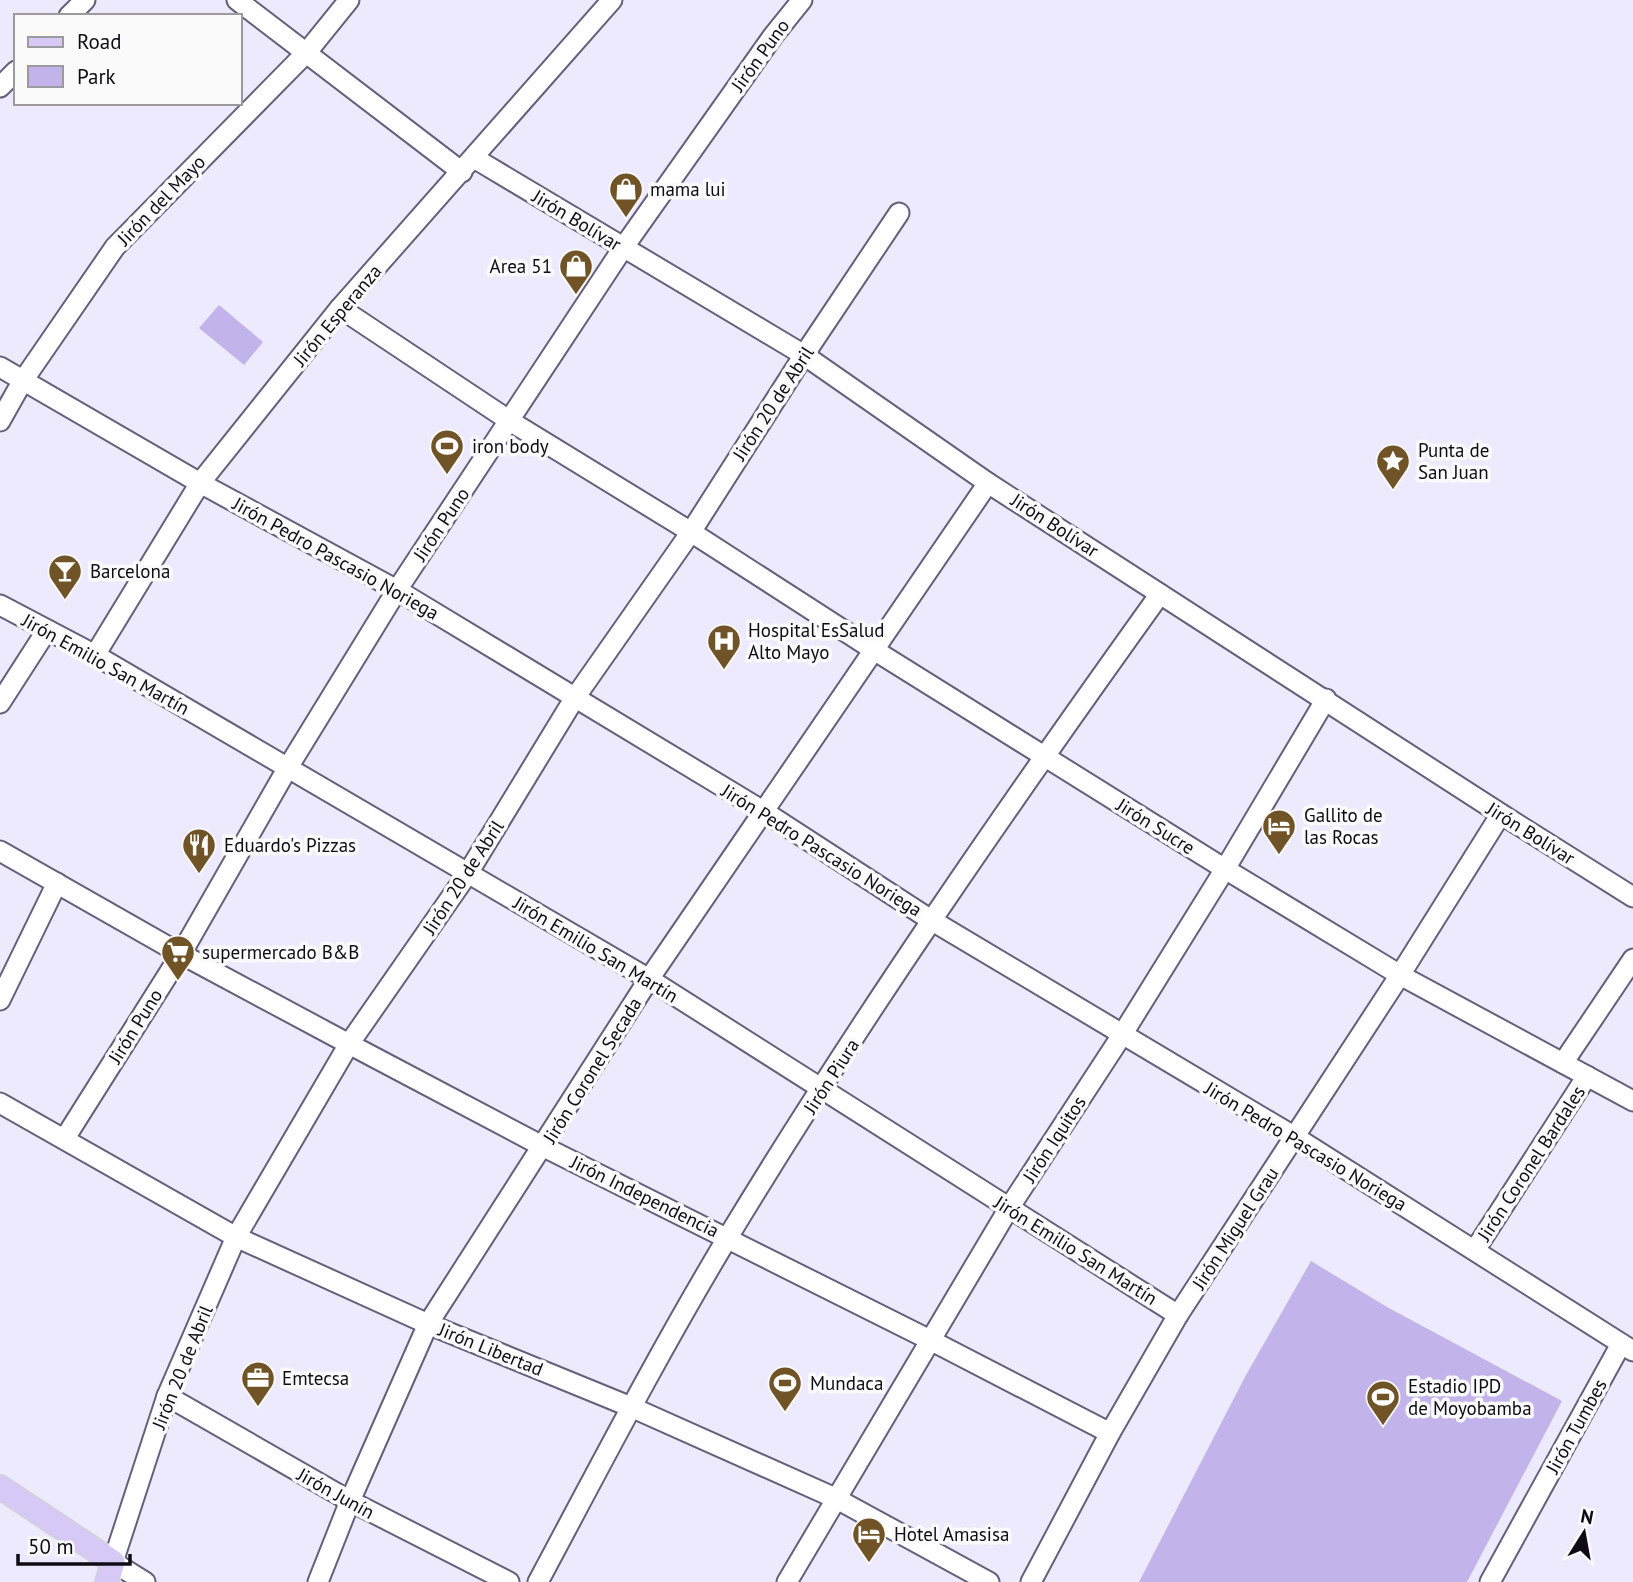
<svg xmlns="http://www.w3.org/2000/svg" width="1633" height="1582" viewBox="0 0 1633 1582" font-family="'PT Sans',sans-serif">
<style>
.green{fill:#c2b4ea}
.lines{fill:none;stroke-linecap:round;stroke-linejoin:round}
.minor-casing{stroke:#665f7b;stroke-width:23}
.major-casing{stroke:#d4d3d5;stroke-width:26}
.minor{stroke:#fff;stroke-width:19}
.major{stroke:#d6c9f6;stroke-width:23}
.labels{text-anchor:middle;stroke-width:7;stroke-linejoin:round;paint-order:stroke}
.street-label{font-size:19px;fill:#0e0b15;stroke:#fafafa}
.poi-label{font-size:19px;fill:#0e0b15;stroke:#fafafa;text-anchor:start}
</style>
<rect width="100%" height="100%" fill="#eeeafd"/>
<g class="green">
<polygon points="219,305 263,342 244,365 199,328"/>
<polygon points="1311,1261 1387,1307 1562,1401 1467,1582 1139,1582 1246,1375"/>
</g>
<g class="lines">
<g class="minor-casing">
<g id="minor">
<polyline points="237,0 462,172"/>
<polyline points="69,16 85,0"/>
<polyline points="0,87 16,71"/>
<polyline points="474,158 804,355 988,483 1501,814 1633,897"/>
<polyline points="340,308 510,421 691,532 874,650 1225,869 1400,975 1633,1101"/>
<polyline points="0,367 200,483 397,590 763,811 931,920 1295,1137 1633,1351"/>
<polyline points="0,421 22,382 115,247 307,52 349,0"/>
<polyline points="0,605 95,655 649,979 1178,1315"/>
<polyline points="95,655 200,483 340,308 612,0"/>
<polyline points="0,703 47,630"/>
<polyline points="0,851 181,954 349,1044 544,1147 932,1341 1110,1433"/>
<polyline points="0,1000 57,883"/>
<polyline points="1563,1063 1633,959"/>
<polyline points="0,1103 236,1237 428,1324 631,1407 835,1498 989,1582"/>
<polyline points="65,1138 181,954 287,769 397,590 623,248 773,36 802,0"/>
<polyline points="1475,1250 1587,1076"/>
<polyline points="167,1396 350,1501 509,1582"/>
<polyline points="145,1582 113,1562 167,1396 236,1237 349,1044 468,873 574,699 691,532 804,355 899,213"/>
<polyline points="318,1582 350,1501 428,1324 649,979 988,483"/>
<path d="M538 1582C600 1466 660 1350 728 1237 862 1016 1010 803 1160 594"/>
<polyline points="787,1582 1009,1208 1122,1035 1225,869 1326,699"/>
<polyline points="1031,1582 1110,1433 1178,1315 1400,975 1501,814"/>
<polyline points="1490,1582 1621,1344"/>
</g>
</g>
<g class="major-casing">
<polyline id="major" points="0,1487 113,1562 107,1582"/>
</g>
<use href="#minor" class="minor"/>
<use href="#major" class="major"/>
</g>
<defs>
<g id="shop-pin" transform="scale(1.75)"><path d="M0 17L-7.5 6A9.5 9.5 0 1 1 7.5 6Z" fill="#705427" stroke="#fafafa"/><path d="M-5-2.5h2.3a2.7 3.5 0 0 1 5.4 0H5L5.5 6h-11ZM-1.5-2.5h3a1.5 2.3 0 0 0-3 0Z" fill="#fff"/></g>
<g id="stadium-pin" transform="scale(1.75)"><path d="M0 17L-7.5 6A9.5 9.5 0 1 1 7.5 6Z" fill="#705427" stroke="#fafafa"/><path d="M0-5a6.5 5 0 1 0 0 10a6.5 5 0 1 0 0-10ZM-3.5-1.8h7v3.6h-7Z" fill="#fff"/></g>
<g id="sight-pin" transform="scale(1.75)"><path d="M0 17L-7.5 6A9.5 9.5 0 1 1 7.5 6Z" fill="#705427" stroke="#fafafa"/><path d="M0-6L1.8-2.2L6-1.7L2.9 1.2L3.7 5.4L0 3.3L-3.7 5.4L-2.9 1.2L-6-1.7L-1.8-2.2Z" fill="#fff"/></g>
<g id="bar-pin" transform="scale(1.75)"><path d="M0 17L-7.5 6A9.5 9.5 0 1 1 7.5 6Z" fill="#705427" stroke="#fafafa"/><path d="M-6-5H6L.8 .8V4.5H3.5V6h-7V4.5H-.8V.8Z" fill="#fff"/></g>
<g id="hospital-pin" transform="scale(1.75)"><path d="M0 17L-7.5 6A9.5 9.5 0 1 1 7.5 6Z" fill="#705427" stroke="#fafafa"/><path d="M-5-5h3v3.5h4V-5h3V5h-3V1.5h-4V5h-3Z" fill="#fff"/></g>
<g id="hotel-pin" transform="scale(1.75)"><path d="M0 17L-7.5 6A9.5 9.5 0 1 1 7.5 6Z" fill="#705427" stroke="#fafafa"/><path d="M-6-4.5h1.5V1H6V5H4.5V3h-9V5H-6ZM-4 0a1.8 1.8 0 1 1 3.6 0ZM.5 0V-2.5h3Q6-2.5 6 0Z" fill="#fff"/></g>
<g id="restaurant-pin" transform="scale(1.75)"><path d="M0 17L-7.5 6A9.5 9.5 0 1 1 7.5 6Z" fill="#705427" stroke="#fafafa"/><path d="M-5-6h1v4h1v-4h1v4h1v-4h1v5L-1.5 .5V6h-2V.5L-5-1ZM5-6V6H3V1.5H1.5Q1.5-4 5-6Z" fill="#fff"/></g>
<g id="supermarket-pin" transform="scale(1.75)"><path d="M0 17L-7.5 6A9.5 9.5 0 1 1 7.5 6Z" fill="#705427" stroke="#fafafa"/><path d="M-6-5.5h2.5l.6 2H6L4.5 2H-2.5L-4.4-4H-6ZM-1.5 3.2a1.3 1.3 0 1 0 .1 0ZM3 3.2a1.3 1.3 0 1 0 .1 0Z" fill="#fff"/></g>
<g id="office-pin" transform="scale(1.75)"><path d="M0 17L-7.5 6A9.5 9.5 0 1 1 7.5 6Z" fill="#705427" stroke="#fafafa"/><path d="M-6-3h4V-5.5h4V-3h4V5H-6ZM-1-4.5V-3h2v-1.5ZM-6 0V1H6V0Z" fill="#fff"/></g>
</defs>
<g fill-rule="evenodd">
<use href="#shop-pin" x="626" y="189"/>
<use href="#shop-pin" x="576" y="266"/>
<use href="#stadium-pin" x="447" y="446"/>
<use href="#sight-pin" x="1393" y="461"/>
<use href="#bar-pin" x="65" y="571"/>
<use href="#hospital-pin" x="724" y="641"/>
<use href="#hotel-pin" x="1279" y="826"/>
<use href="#restaurant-pin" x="199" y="845"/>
<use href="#supermarket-pin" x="178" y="952"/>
<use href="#office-pin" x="258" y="1378"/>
<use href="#stadium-pin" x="785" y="1383"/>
<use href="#stadium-pin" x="1383" y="1397"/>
<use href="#hotel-pin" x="869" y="1534"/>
</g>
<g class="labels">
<g class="street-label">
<text transform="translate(760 55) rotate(-54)" y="7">Jirón Puno</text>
<text transform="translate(161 200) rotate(-46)" y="7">Jirón del Mayo</text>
<text transform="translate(577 220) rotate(31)" y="7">Jirón Bolívar</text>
<text transform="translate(337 315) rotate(-50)" y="7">Jirón Esperanza</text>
<text transform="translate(773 403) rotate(-57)" y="7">Jirón 20 de Abril</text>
<text transform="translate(441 524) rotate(-56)" y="7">Jirón Puno</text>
<text transform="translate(1055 525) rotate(33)" y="7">Jirón Bolívar</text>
<text transform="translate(336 558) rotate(29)" y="7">Jirón Pedro Pascasio Noriega</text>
<text transform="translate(106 664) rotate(29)" y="7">Jirón Emilio San Martín</text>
<text transform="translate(1156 826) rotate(32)" y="7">Jirón Sucre</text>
<text transform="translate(1531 833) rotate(32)" y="7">Jirón Bolívar</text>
<text transform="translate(822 850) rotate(32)" y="7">Jirón Pedro Pascasio Noriega</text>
<text transform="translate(463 877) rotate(-57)" y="7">Jirón 20 de Abril</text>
<text transform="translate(596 949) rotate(31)" y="7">Jirón Emilio San Martín</text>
<text transform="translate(135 1026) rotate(-58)" y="7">Jirón Puno</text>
<text transform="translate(592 1070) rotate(-58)" y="7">Jirón Coronel Secada</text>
<text transform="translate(831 1076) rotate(-57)" y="7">Jirón Piura</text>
<text transform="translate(1054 1139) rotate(-57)" y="7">Jirón Iquitos</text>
<text transform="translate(1306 1146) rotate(31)" y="7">Jirón Pedro Pascasio Noriega</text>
<text transform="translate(1531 1163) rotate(-57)" y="7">Jirón Coronel Bardales</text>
<text transform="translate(645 1196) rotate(26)" y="7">Jirón Independencia</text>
<text transform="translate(1235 1228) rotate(-57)" y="7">Jirón Miguel Grau</text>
<text transform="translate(1076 1250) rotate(32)" y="7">Jirón Emilio San Martín</text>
<text transform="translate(491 1349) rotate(22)" y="7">Jirón Libertad</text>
<text transform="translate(182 1367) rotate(-68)" y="7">Jirón 20 de Abril</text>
<text transform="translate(1576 1426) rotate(-61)" y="7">Jirón Tumbes</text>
<text transform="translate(336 1493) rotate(29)" y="7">Jirón Junín</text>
</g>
<g class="poi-label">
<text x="650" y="196">mama lui</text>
<text x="552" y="273" text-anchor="end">Area 51</text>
<text x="472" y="453">iron body</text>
<text x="1418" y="457">Punta de<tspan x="1418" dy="22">San Juan</tspan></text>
<text x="90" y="578">Barcelona</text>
<text x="748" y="637">Hospital EsSalud<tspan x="748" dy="22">Alto Mayo</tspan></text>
<text x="1304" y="822">Gallito de<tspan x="1304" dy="22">las Rocas</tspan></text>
<text x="224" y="852">Eduardo's Pizzas</text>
<text x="202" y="959">supermercado B&amp;B</text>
<text x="282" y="1385">Emtecsa</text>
<text x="810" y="1390">Mundaca</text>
<text x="1408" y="1393">Estadio IPD<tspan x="1408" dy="22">de Moyobamba</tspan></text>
<text x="894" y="1541">Hotel Amasisa</text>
</g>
</g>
<rect x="14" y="14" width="228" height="91" fill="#fafafa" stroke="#9c9a9e" stroke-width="2"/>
<rect x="28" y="37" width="35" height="10" fill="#d6c9f6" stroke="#9c9a9e" stroke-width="2"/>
<text x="77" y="49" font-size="21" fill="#0e0b15">Road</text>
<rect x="28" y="66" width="35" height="21" fill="#c2b4ea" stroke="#9c9a9e" stroke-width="2"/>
<text x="77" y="84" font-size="21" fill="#0e0b15">Park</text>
<g transform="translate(1584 1533) rotate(11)" stroke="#fafafa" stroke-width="5" paint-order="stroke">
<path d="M0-5L12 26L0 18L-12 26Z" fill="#0e0b15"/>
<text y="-10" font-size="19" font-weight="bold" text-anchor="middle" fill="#0e0b15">N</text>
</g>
<path d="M18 1554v10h112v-10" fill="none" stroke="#0e0b15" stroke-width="3.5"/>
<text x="28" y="1554" font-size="21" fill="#0e0b15" stroke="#fafafa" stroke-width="5" paint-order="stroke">50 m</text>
</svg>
